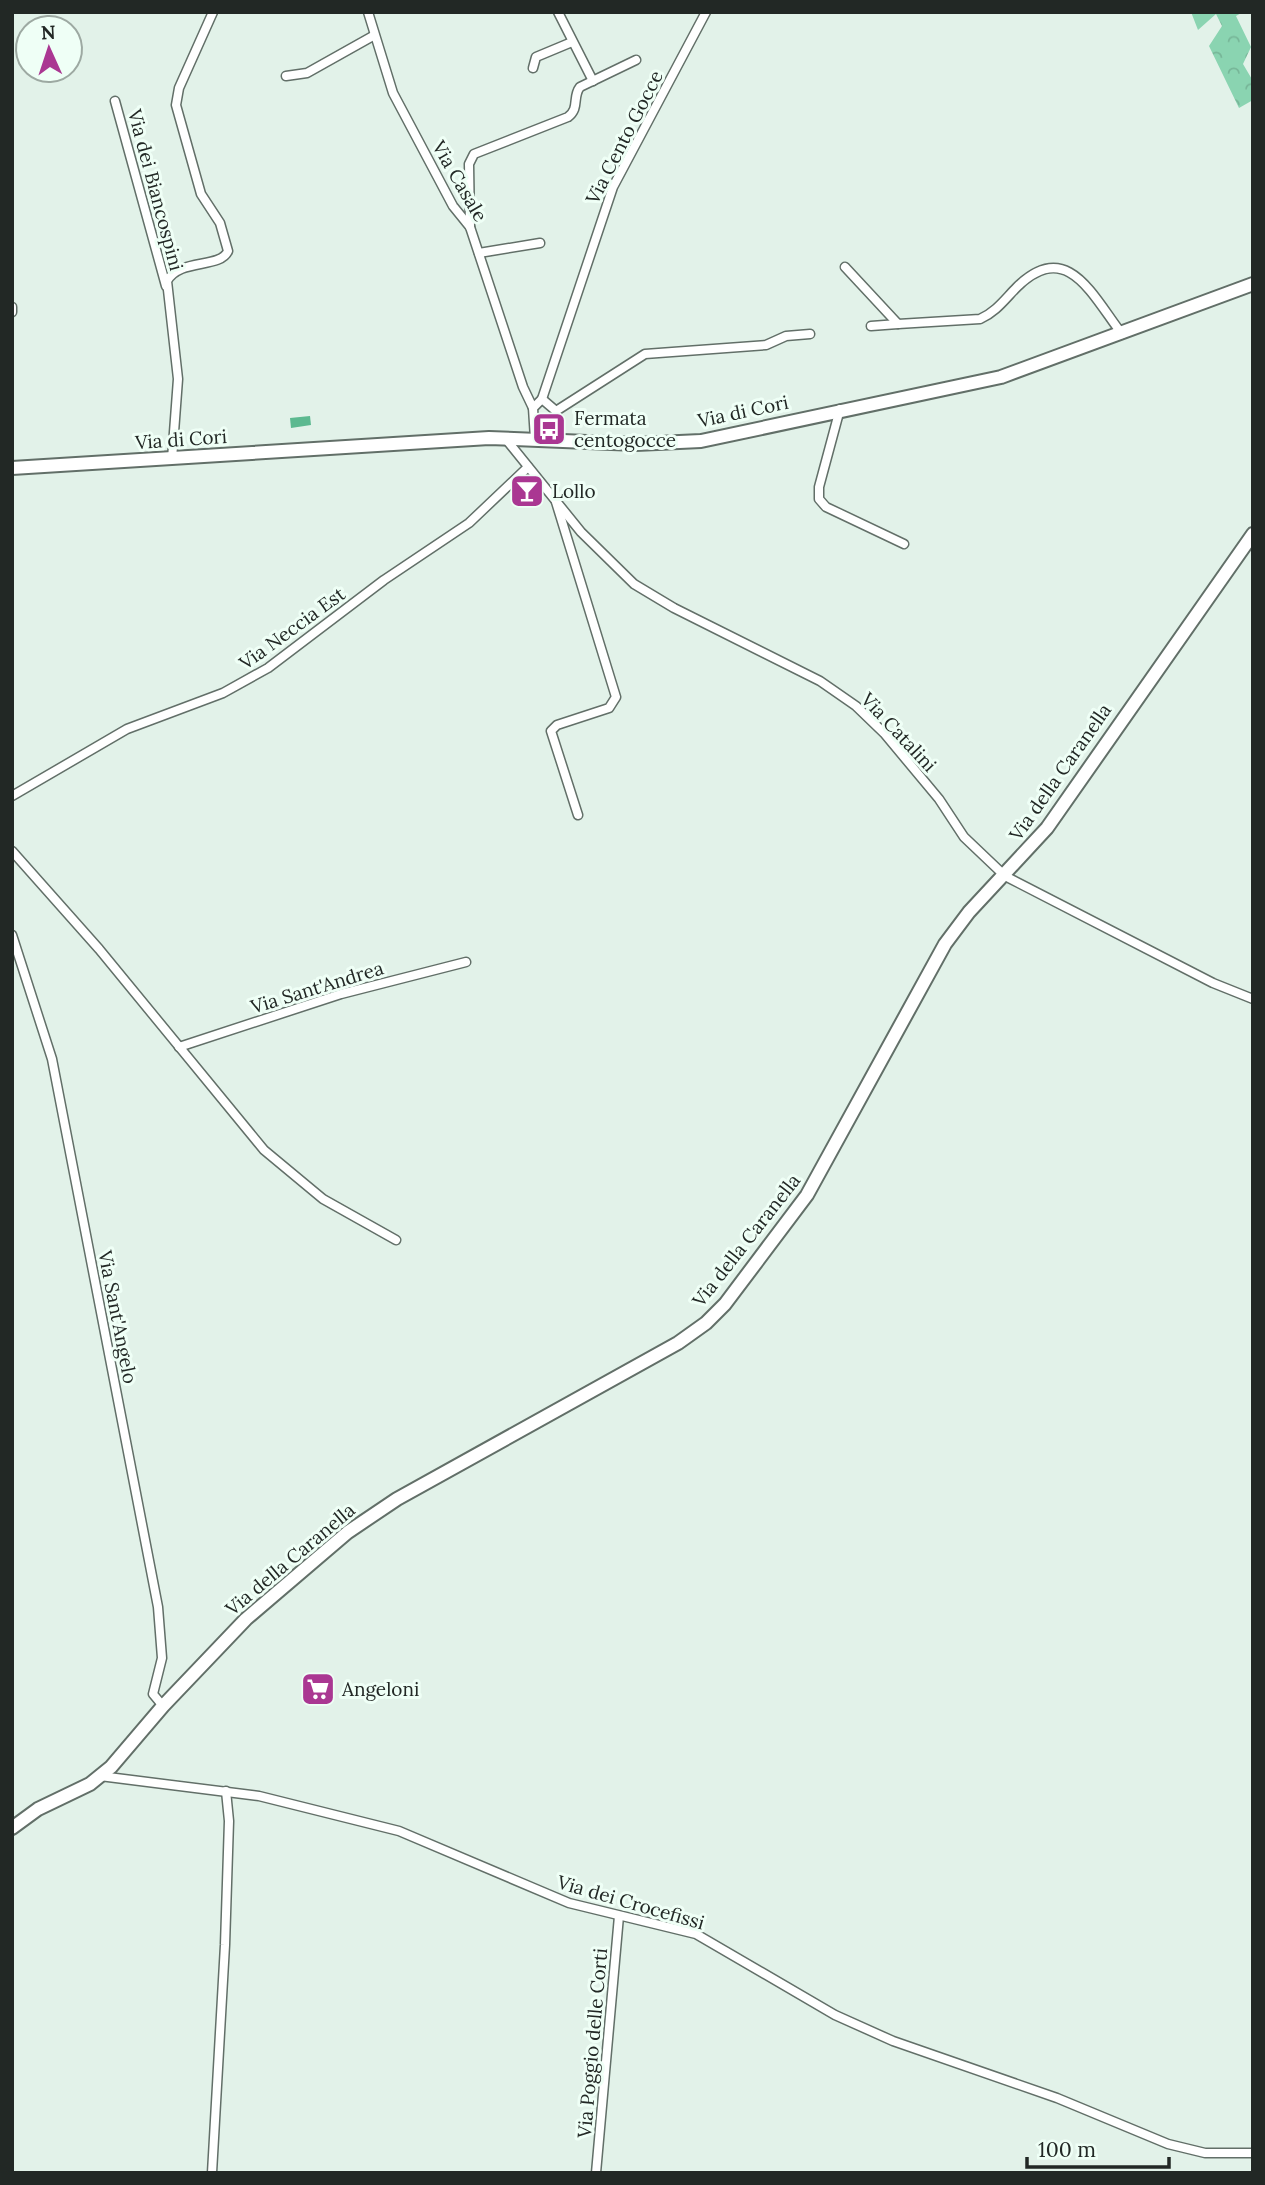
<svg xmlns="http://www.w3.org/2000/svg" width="1265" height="2185" viewBox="0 0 1265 2185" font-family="Lora,serif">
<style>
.forest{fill:url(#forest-crowns)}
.water{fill:#5cb990}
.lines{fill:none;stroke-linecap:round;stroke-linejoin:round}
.street-casing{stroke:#626f68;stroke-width:11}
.secondary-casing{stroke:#626f68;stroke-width:16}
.street{stroke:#fff;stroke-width:8}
.secondary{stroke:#fff;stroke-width:12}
.labels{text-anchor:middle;stroke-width:6;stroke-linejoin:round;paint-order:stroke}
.street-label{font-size:19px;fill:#222825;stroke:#effff6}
.poi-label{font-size:19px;fill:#222825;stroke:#effff6;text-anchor:start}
</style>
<defs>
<pattern id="forest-crowns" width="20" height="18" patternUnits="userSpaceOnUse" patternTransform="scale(1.75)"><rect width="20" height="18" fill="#8ad4b1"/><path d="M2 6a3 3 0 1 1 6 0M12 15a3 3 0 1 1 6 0" fill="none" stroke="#77b698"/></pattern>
</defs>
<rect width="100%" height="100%" fill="#e2f2e9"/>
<polygon class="forest" points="1191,12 1243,12 1236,16 1251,47 1243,64 1253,81 1253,100 1239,108 1209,46 1222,26 1216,14 1198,30"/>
<polygon class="water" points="310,416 311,425 291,428 290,418"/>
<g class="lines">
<g class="street-casing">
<g id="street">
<polyline points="368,12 393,93 453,206 470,227 523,387 533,408"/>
<polyline points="558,12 593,81"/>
<polyline points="533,68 536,57 572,42"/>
<polyline points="286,76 307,73 373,36"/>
<polyline points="115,101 166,286"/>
<path d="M470 227 469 164 474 154 568 117C580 108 572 97 580 87L636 60"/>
<polyline points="479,253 540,243"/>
<path d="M845 267 898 324 980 319C996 312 1005 299 1017 287 1067 238 1092 295 1122 334"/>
<polyline points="12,307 12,312"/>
<polyline points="871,326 898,324"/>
<polyline points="542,399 613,187 706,12"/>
<polyline points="840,409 819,487 819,499 826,507 904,544"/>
<polyline points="556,411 645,354 766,345 786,336 810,334"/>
<polyline points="505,438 581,532 634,584 674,608 820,681 856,706 884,733 939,799 964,837 1005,876 1213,983 1253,999"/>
<polyline points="535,439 533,408 542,399 556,411 555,441"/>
<path d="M172 459 178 379 167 281C180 258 220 269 228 251L220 223 201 194 176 105 179 88 213 12"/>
<polyline points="556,502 616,697 609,708 557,725 551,731 578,815"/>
<polyline points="12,796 127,729 223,693 268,668 384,580 469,523 528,467"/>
<polyline points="12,851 99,949 264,1150 323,1199 396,1240"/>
<polyline points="12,935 52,1059 158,1607 162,1658 153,1694 163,1706"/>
<polyline points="179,1047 341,994 466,962"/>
<polyline points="100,1776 259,1796 399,1831 569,1903 696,1934 835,2015 893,2041 1057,2098 1168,2144 1205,2153 1253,2153"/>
<polyline points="212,2173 225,1945 229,1821 226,1791"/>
<polyline points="596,2173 619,1916"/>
</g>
</g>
<g class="secondary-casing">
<g id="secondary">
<polyline points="12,468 489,438 636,444 701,441 1001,377 1253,284"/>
<polyline points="12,1828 38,1809 90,1784 111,1767 163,1706 246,1619 348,1532 397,1499 678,1343 706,1323 725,1304 807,1195 945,944 969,912 1047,828 1253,534"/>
</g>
</g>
<use href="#street" class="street"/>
<use href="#secondary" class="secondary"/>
</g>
<defs>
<g id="bus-square" transform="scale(1.75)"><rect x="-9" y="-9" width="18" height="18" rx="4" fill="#aa3792" stroke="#effff6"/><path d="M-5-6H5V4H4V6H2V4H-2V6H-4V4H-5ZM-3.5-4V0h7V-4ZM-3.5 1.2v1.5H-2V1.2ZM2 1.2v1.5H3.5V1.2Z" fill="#fff"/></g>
<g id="bar-square" transform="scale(1.75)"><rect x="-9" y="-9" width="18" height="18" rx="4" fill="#aa3792" stroke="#effff6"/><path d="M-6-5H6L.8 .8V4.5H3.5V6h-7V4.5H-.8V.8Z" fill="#fff"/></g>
<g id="supermarket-square" transform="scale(1.75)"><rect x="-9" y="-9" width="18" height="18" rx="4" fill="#aa3792" stroke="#effff6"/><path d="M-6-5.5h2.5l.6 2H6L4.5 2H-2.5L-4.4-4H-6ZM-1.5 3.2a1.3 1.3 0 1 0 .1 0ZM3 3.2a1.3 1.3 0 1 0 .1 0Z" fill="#fff"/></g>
</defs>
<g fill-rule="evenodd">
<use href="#bus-square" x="549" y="429"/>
<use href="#bar-square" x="527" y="491"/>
<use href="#supermarket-square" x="318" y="1689"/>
</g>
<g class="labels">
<g class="street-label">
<text transform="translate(624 137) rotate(-63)" y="7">Via Cento Gocce</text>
<text transform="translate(460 181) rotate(60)" y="7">Via Casale</text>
<text transform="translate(156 190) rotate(75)" y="7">Via dei Biancospini</text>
<text transform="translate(743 411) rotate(-12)" y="7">Via di Cori</text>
<text transform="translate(181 439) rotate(-4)" y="7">Via di Cori</text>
<text transform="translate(292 628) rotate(-36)" y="7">Via Neccia Est</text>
<text transform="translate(899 732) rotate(47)" y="7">Via Catalini</text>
<text transform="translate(1060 772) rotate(-55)" y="7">Via della Caranella</text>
<text transform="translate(317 987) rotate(-17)" y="7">Via Sant'Andrea</text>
<text transform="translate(746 1240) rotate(-52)" y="7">Via della Caranella</text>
<text transform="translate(118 1317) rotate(79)" y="7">Via Sant'Angelo</text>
<text transform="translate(290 1559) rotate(-40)" y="7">Via della Caranella</text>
<text transform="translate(631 1902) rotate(16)" y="7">Via dei Crocefissi</text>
<text transform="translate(592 2043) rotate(-85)" y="7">Via Poggio delle Corti</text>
</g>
<g class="poi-label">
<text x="574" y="425">Fermata<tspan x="574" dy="22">centogocce</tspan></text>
<text x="552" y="498">Lollo</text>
<text x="342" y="1696">Angeloni</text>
</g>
</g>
<rect width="1265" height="2185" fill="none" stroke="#222825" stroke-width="28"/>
<g transform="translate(49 49) rotate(357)"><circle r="33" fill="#effff6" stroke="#9da9a2" stroke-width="2"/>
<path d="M0-5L12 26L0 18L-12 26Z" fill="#aa3792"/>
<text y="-10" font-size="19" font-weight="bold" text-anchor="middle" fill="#222825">N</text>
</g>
<path d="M1027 2157v10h142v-10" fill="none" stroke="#222825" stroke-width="3.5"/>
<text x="1038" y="2157" font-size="21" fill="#222825" stroke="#effff6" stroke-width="5" paint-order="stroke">100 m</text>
</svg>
